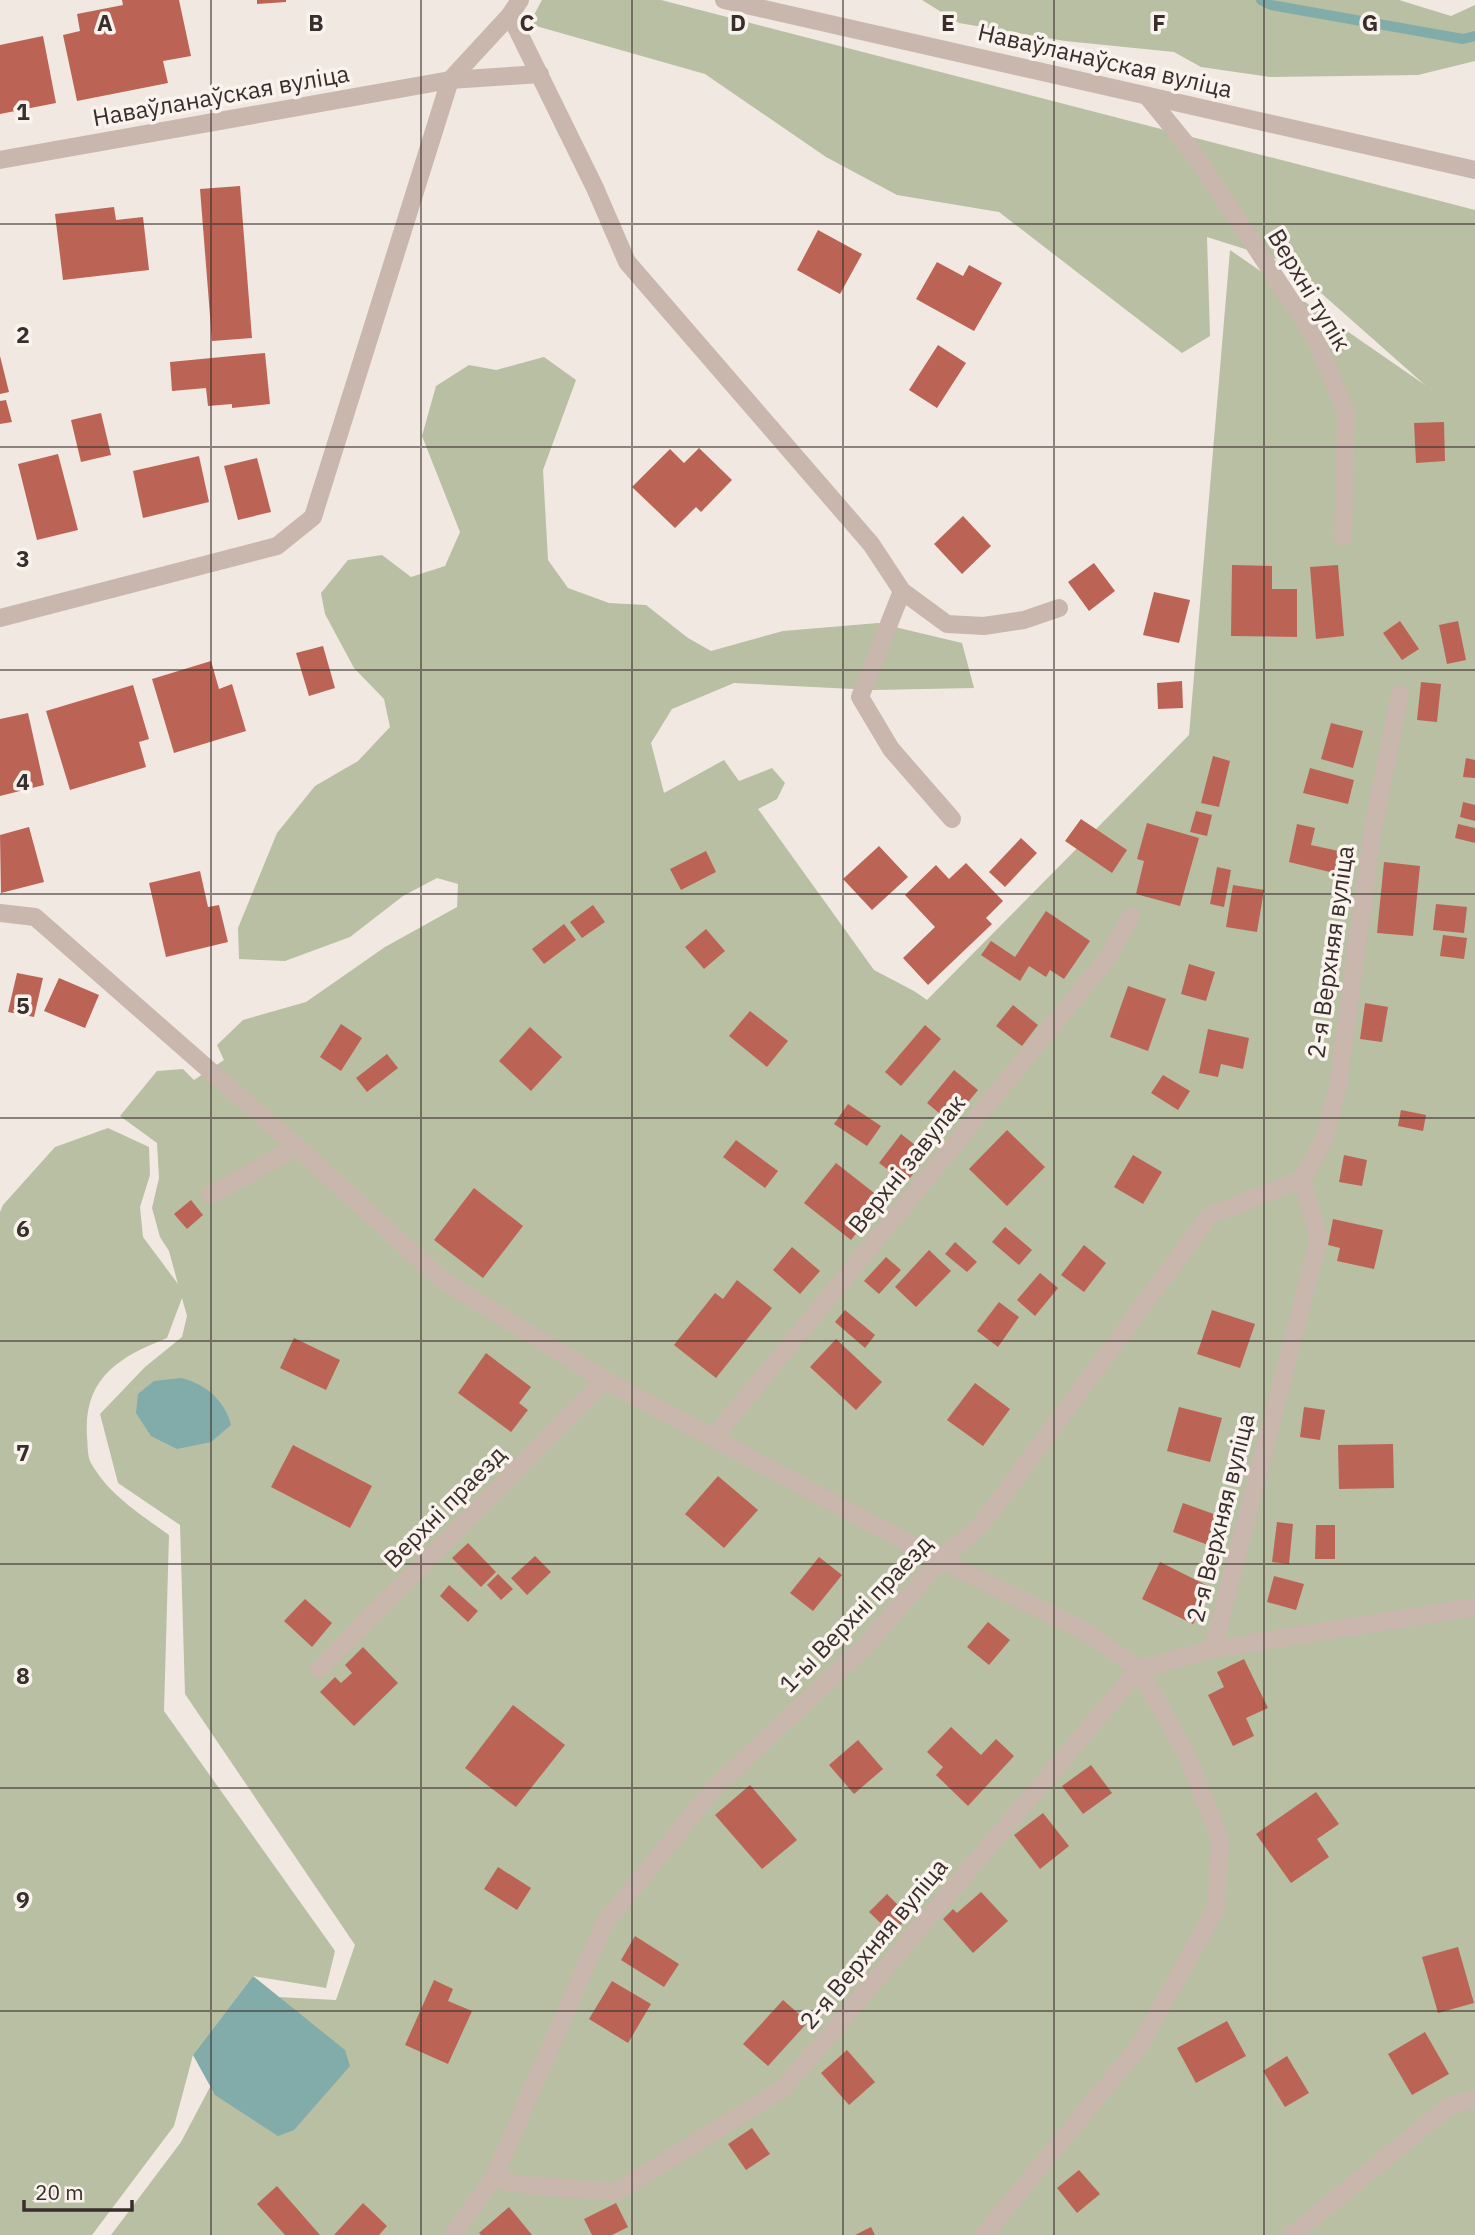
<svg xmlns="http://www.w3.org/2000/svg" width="1475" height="2235" viewBox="0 0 1475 2235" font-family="'IBM Plex Sans',sans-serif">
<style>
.green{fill:#b8bfa2}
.water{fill:#82aca9}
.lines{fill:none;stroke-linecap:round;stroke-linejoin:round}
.stream{stroke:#82aca9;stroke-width:10}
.building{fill:#bb6455}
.minor{stroke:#c9b7ad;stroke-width:18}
.grid{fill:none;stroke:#382e2b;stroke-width:2;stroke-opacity:0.55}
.labels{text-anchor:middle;stroke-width:7;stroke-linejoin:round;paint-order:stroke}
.street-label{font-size:24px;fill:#382e2b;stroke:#f9f2ed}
.grid-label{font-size:23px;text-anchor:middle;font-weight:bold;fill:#382e2b;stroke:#f9f2ed;stroke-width:7;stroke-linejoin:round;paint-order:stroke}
</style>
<rect width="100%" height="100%" fill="#f1e8e1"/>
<g class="green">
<path d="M542 0H661L1475 210V2235H111L181 2142 258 1996 336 2000 355 1945 185 1694 180 1525 118 1483 100 1414 145 1367 182 1337 187 1316 182 1298 167 1338C119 1357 83 1378 87 1437 88 1445 87 1456 91 1463 109 1495 140 1514 169 1535L164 1711 335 1951 326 1988 253 1976 193 2055 174 2126 92 2235H0V1212L3 1205 55 1147 108 1128 149 1147 150 1175 140 1207 143 1237 178 1284 169 1251 160 1237 152 1208 159 1178 157 1143 120 1116 157 1071 183 1069 194 1080 224 1060 217 1045 243 1020 306 1002 385 947 457 907 458 884 437 878 403 896 350 937 285 961 239 959 238 928 277 833 315 786 358 761 390 727 384 699 354 668 325 614 321 593 348 560 382 555 411 577 445 566 460 532 422 436 436 386 469 365 496 370 544 357 576 380 543 470 548 560 568 588 609 603 646 605 688 638 711 651 783 631 878 623 962 643 974 688 874 690 734 683 672 709 651 743 664 793 724 760 739 781 772 768 785 783 777 799 758 809 874 970 914 991 927 1000 1189 735 1230 250 1425 385 1286 262 1207 237 1210 336 1182 353 999 212 897 195 826 157 705 74 529 24Z"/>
<polygon points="922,0 1399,0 1451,16 1475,5 1475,61 1418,75 1270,77 1201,67 1174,52 1065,41 959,23"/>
</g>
<g class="water">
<path d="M181 1378C206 1384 225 1401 231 1425L211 1442 177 1449 151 1436 136 1413 138 1394 154 1381Z"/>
<polygon points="253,1976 345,2050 350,2066 294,2130 278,2136 215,2095 193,2055"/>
</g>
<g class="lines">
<polyline class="stream" points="1261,0 1271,5 1463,39 1475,36"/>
</g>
<g class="building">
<polygon points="122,0 179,0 191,56 163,61 168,83 77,101 63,35 80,31 77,14 123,5"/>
<polygon points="257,0 286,0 286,2 257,4"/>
<polygon points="43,36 56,103 0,114 0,45"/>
<polygon points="240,186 252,338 212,341 200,189"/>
<polygon points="114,207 116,220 143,217 149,270 63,280 55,214"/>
<polygon points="818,230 862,254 840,294 797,270"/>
<polygon points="937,262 963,276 969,265 1002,283 974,331 916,299"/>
<polygon points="938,345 966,363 937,408 909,390"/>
<polygon points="265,353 270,404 232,408 232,404 208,406 206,388 172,391 170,362"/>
<polygon points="0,356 9,392 0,394"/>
<polygon points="6,400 12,422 0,424 0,401"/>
<polygon points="101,413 111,455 81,462 71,420"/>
<polygon points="1444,422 1445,461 1416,463 1414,423"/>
<polygon points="699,448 732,480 701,512 696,507 675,528 632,487 670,449 684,463"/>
<polygon points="58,454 78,530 37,540 18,464"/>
<polygon points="199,456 209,502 143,518 133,471"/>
<polygon points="257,458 271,512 238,520 224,466"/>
<polygon points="963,516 991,546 962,574 934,544"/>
<polygon points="1094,563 1115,591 1089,611 1068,582"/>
<polygon points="1232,565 1272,566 1272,589 1297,589 1297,637 1231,636"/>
<polygon points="1338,565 1344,636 1316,639 1310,567"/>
<polygon points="1154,592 1190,600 1179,643 1143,635"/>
<polygon points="1400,621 1419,649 1402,660 1383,633"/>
<polygon points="1458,621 1466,660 1447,664 1439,625"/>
<polygon points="323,646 335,688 309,696 296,653"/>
<polygon points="211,661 219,689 232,684 246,731 174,753 152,679"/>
<polygon points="1182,681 1183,708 1158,709 1157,683"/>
<polygon points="1421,682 1441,684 1437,722 1417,720"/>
<polygon points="133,685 149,739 139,742 146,767 70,790 46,711"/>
<polygon points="28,713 44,785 0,796 0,719"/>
<polygon points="1331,723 1363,731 1353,768 1321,759"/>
<polygon points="1213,756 1230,761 1219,807 1201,803"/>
<polygon points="1466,758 1475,760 1475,778 1463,777"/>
<polygon points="1310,768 1354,780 1348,804 1303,793"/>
<polygon points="1463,802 1475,805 1475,821 1460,817"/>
<polygon points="1196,811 1212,815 1207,836 1190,832"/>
<polygon points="1081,819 1127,850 1112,873 1065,841"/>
<polygon points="1147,823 1199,838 1180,906 1136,894 1144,861 1137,859"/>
<polygon points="1297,824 1315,828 1311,845 1343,852 1338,874 1289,862"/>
<polygon points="1458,824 1475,828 1475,843 1455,838"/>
<polygon points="29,827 44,882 1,893 0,835"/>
<polygon points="1021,838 1037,853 1005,887 989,872"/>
<polygon points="879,846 908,877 872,910 843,879"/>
<polygon points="706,851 716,872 681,890 670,869"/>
<polygon points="1384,862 1420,866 1413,936 1377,933"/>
<polygon points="966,863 1003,901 986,918 992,924 928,985 903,958 935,927 905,895 936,865 949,879"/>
<polygon points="1217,867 1231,870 1224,907 1210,904"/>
<polygon points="200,871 208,907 219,905 228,942 166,957 149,883"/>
<polygon points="1233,885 1264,890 1257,932 1226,927"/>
<polygon points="1436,904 1467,907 1464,933 1433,930"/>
<polygon points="593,905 605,922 582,938 570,922"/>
<polygon points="1046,911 1090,941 1064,979 1050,970 1046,977 1029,966 1020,981 981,955 991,941 1015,957"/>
<polygon points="564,924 576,940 544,964 532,949"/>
<polygon points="706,929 725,951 704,969 685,947"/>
<polygon points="1443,935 1467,938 1464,959 1440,956"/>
<polygon points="1189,964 1215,972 1206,1001 1181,994"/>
<polygon points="17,973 43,978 34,1017 8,1012"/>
<polygon points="59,978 99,995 85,1028 44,1011"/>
<polygon points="1128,986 1166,999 1148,1051 1110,1037"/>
<polygon points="1365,1003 1388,1007 1382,1042 1360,1039"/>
<polygon points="1013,1005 1038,1025 1022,1046 996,1026"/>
<polygon points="750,1011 788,1041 767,1067 729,1036"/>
<polygon points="341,1024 362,1038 341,1071 320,1057"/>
<polygon points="925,1025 941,1039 901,1086 885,1072"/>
<polygon points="530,1027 562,1057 531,1091 499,1061"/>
<polygon points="1208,1029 1249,1038 1243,1069 1221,1064 1218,1077 1199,1073"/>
<polygon points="387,1054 398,1068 367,1092 356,1078"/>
<polygon points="954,1070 978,1090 951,1123 927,1103"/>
<polygon points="1163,1075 1190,1091 1178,1110 1151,1093"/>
<polygon points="848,1104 881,1126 867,1146 834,1124"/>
<polygon points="1401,1110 1426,1115 1423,1131 1398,1126"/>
<polygon points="1007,1130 1045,1167 1007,1206 969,1169"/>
<polygon points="901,1134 928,1155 906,1183 879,1163"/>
<polygon points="736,1140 778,1171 765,1188 723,1157"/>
<polygon points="1133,1155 1162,1172 1143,1204 1114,1187"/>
<polygon points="1344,1155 1367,1160 1362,1186 1339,1182"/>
<polygon points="836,1163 883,1200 851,1240 804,1203"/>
<polygon points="474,1188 523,1226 483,1278 434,1240"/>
<polygon points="191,1200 203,1215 187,1229 174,1214"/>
<polygon points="1333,1219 1383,1230 1374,1269 1337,1261 1340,1248 1328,1245"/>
<polygon points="1005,1227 1032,1250 1019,1265 992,1242"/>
<polygon points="955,1242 977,1262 967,1272 945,1254"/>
<polygon points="1084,1245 1106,1263 1084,1292 1061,1275"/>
<polygon points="792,1247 820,1271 800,1294 773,1270"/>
<polygon points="929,1250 951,1271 916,1307 895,1287"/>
<polygon points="886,1257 901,1270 879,1294 864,1281"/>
<polygon points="1040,1273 1058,1288 1035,1316 1017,1300"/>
<polygon points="737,1280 772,1308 716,1378 674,1345 715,1293 723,1299"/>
<polygon points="999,1302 1019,1317 998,1347 977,1331"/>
<polygon points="845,1310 875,1335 865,1348 835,1322"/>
<polygon points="1212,1310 1255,1324 1240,1368 1197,1354"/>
<polygon points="294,1338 340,1360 326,1390 280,1368"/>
<polygon points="836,1339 882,1382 856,1410 810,1367"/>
<polygon points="486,1353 531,1387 519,1403 528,1410 511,1432 458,1393"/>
<polygon points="975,1383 1010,1409 983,1446 947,1420"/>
<polygon points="1179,1407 1222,1418 1210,1462 1167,1451"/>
<polygon points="1304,1407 1325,1410 1320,1440 1300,1437"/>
<polygon points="1393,1444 1394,1488 1339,1489 1338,1445"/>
<polygon points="293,1445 372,1486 350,1528 271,1487"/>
<polygon points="718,1476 758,1510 724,1548 685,1514"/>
<polygon points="1183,1503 1222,1517 1211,1546 1173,1532"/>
<polygon points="1277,1522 1293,1524 1289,1564 1272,1562"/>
<polygon points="1316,1525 1335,1525 1335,1559 1315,1559"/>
<polygon points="468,1543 496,1572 481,1587 452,1558"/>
<polygon points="535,1556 551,1572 527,1595 511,1578"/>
<polygon points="819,1557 842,1575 813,1611 790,1593"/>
<polygon points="1160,1562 1212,1588 1193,1624 1142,1599"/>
<polygon points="498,1574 513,1589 501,1600 487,1585"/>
<polygon points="1274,1576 1304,1584 1296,1610 1267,1602"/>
<polygon points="449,1585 478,1611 468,1622 440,1596"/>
<polygon points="305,1599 332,1623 312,1647 284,1621"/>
<polygon points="988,1622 1010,1640 989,1665 967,1647"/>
<polygon points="363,1647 398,1683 354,1726 320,1692 335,1677 341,1683 352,1673 345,1665"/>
<polygon points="1244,1659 1268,1708 1246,1718 1254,1736 1233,1746 1208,1695 1224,1687 1217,1672"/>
<polygon points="513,1705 565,1745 516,1807 465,1768"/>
<polygon points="951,1727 981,1755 996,1739 1014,1756 968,1806 936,1775 943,1767 927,1752"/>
<polygon points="858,1740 883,1769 854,1794 829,1765"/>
<polygon points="1091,1765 1112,1793 1083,1814 1062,1786"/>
<polygon points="750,1785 797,1840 762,1869 715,1815"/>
<polygon points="1316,1792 1339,1824 1317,1839 1329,1857 1291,1883 1256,1834"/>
<polygon points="1043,1813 1069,1846 1040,1869 1014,1835"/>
<polygon points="498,1867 531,1888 517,1910 484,1889"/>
<polygon points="981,1892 1008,1921 973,1953 943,1919 953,1909 957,1913"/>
<polygon points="887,1894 909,1916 892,1934 869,1912"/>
<polygon points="635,1936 679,1964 664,1987 621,1960"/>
<polygon points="1458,1947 1474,2003 1438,2013 1422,1957"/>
<polygon points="434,1980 453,1989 448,2001 472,2011 448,2064 405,2045"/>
<polygon points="612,1981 651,2004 628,2043 589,2019"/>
<polygon points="783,2000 808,2022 768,2066 743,2044"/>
<polygon points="1227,2021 1246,2056 1196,2083 1177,2048"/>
<polygon points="1425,2032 1449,2074 1412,2095 1388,2054"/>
<polygon points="847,2050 875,2082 849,2105 821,2073"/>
<polygon points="1287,2056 1309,2093 1285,2107 1263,2071"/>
<polygon points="752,2128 770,2154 746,2170 728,2144"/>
<polygon points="1079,2170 1100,2194 1077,2213 1057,2188"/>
<polygon points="277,2186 320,2235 285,2235 257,2204"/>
<polygon points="363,2203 387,2226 379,2235 334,2235"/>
<polygon points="616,2203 628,2227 612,2235 592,2235 584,2219"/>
<polygon points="509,2207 532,2235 481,2235 479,2233"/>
<polygon points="871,2227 875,2235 855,2235"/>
</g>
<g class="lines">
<g class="minor">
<polyline points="724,0 1475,170"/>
<polyline points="510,15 595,188 627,262 871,544 902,591 947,624 984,626 1024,620 1059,608"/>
<polyline points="1147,96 1195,155 1316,339 1346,413 1343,537"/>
<polyline points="0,160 450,80 540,74"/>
<polyline points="902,591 860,697 891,749 952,819"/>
<polyline points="0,618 277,546 313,517 450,80 510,15 520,0"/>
<polyline points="0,913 35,917 297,1147 441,1279 605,1380 940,1560 1088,1633 1139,1669 1187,1755 1220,1839 1216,1909 1140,2045 984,2235"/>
<polyline points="211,1195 297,1147"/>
<polyline points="713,1438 1107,959 1131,916"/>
<polyline points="1213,1649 1475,1607"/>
<polyline points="319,1669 605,1380"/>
<polyline points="493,2179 604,1924 713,1789 867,1644 940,1560 980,1526 1209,1216 1302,1179"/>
<polyline points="452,2235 493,2179 524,2185 616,2192 784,2088 1139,1669 1213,1649 1319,1238 1302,1179 1324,1140 1338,1085 1373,829 1400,694"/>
<polyline points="1292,2235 1449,2106 1475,2099"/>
</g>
</g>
<path class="grid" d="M211 0V2235M421 0V2235M632 0V2235M843 0V2235M1054 0V2235M1264 0V2235M0 224H1475M0 447H1475M0 670H1475M0 894H1475M0 1118H1475M0 1341H1475M0 1564H1475M0 1788H1475M0 2011H1475"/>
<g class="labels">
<g class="street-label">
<text transform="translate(1105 61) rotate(13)" y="8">Наваўланаўская вуліца</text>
<text transform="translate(221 96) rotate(-10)" y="8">Наваўланаўская вуліца</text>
<text transform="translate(1309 290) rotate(59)" y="8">Верхні тупік</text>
<text transform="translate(1331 952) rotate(-82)" y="8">2-я Верхняя вуліца</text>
<text transform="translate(907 1164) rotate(-51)" y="8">Верхні завулак</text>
<text transform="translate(445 1507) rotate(-45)" y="8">Верхні праезд</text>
<text transform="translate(1221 1518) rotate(-76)" y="8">2-я Верхняя вуліца</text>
<text transform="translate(856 1614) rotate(-46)" y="8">1-ы Верхні праезд</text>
<text transform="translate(874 1944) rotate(-50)" y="8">2-я Верхняя вуліца</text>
</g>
</g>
<g class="grid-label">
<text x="105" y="31">A</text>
<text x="316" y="31">B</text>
<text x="527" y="31">C</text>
<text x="738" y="31">D</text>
<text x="948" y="31">E</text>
<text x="1159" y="31">F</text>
<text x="1370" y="31">G</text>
<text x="23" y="120">1</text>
<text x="23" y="343">2</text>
<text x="23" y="567">3</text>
<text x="23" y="790">4</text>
<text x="23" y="1014">5</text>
<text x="23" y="1237">6</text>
<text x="23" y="1461">7</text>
<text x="23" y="1684">8</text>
<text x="23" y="1908">9</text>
</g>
<path d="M24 2200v10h108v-10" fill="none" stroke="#382e2b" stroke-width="3.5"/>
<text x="35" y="2200" font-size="21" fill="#382e2b" stroke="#f9f2ed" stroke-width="5" paint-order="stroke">20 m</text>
</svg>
